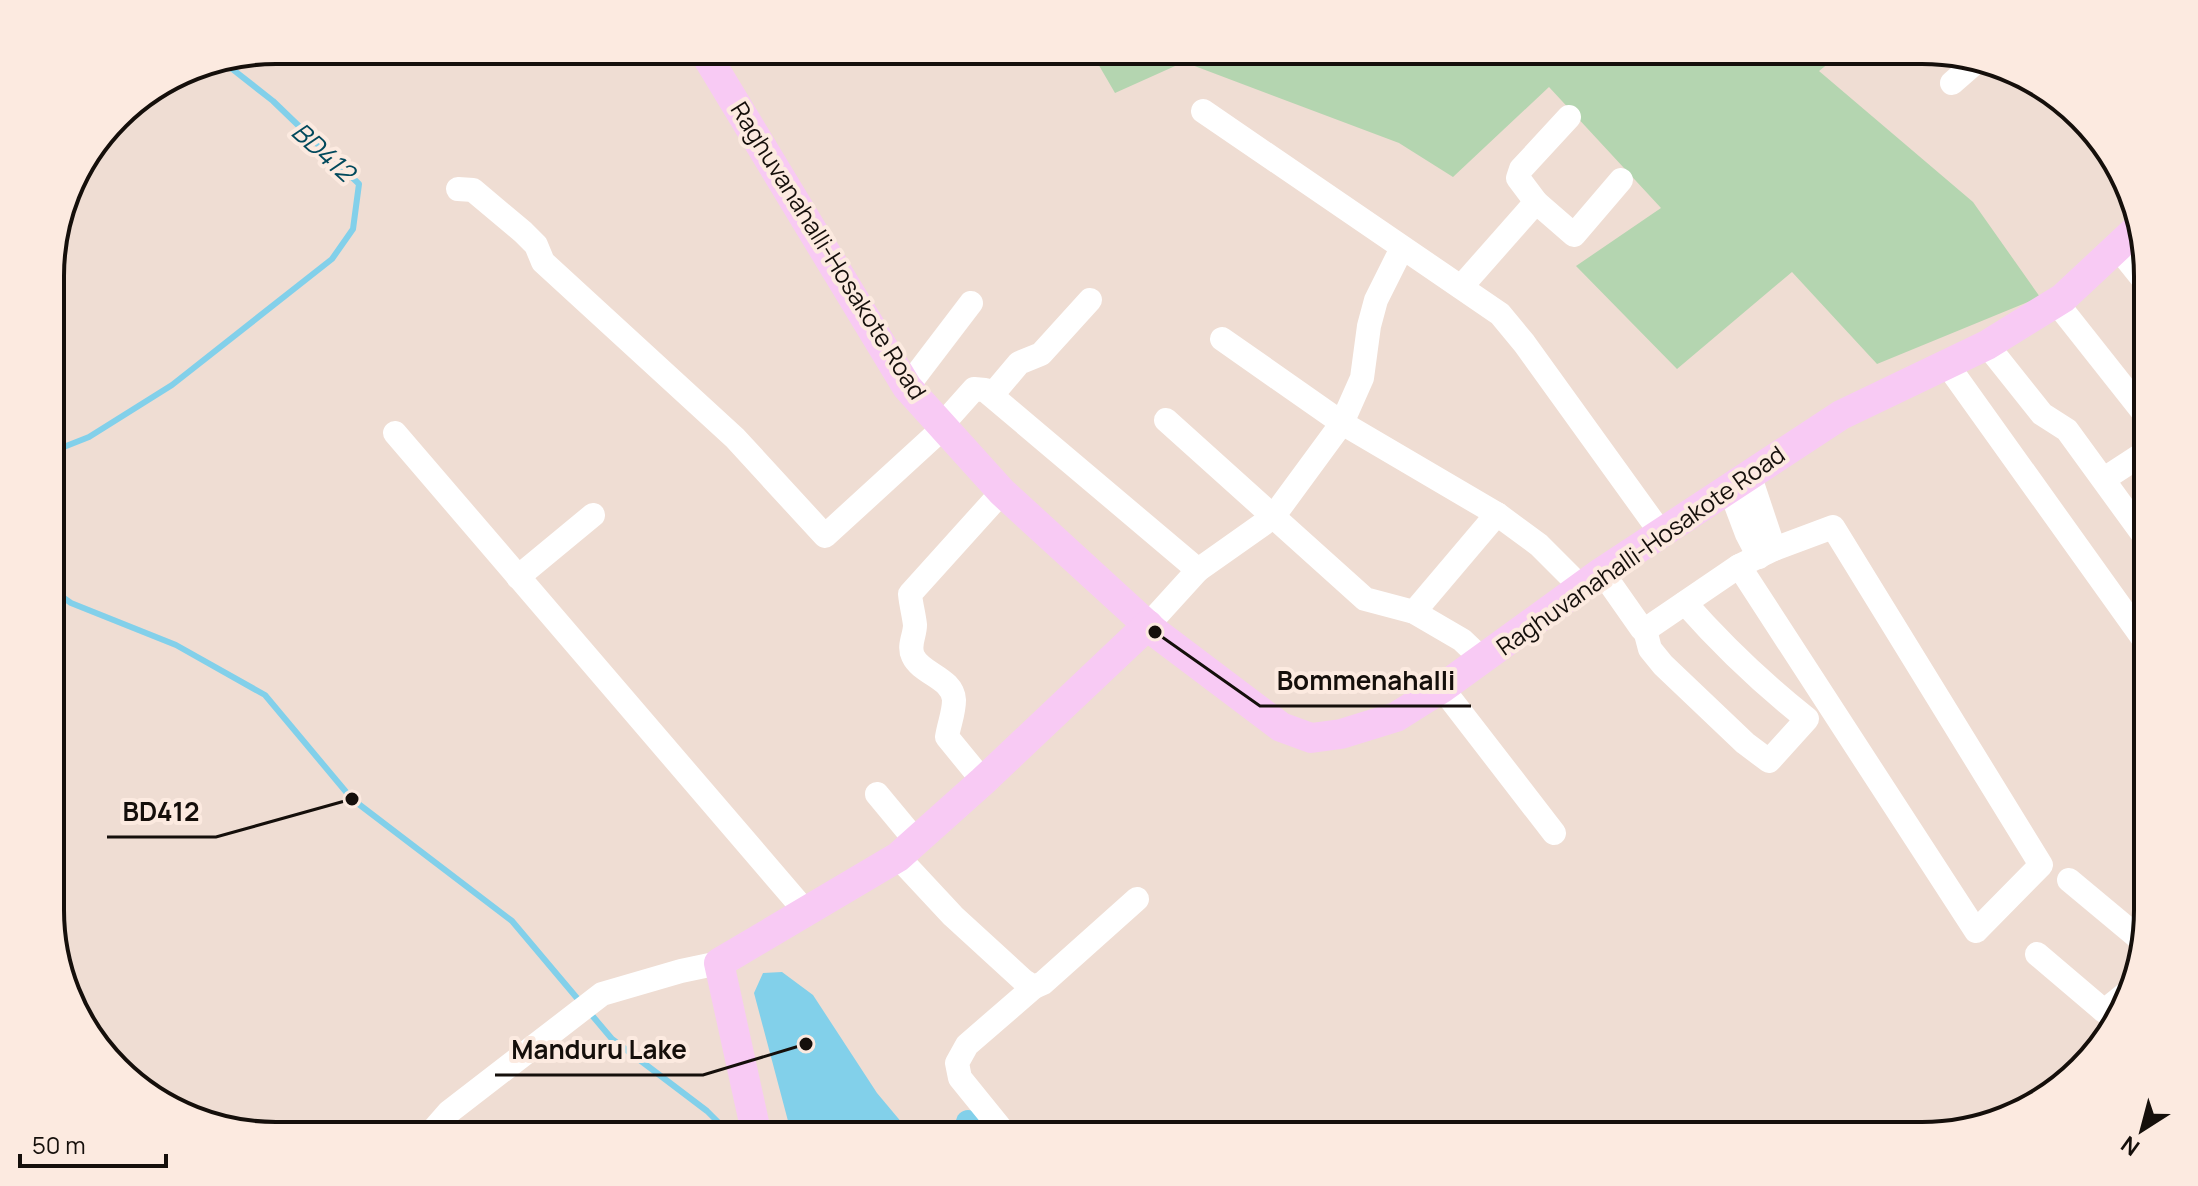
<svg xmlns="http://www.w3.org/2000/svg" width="2198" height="1186" viewBox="0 0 2198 1186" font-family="Manrope,sans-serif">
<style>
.green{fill:#b4d5b0}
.water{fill:#82d0ea}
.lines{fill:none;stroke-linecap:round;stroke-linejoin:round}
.stream{stroke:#82d0ea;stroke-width:6}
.minor{stroke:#fff;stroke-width:24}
.major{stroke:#f8caf4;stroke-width:30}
.labels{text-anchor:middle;stroke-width:8;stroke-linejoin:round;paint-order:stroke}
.street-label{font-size:24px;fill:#150f0b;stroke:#fceae0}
.water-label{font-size:26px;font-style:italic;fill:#02495c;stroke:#fceae0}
.rim{fill:none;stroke:#150f0b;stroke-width:4}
.leader{fill:none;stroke:#150f0b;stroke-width:3}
.callout-dot{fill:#150f0b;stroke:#fceae0;stroke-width:3}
.callout-label{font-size:26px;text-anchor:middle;font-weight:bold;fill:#150f0b;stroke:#fceae0;stroke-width:8;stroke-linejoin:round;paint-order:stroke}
</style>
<rect width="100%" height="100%" fill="#efddd3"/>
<polygon class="green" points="1090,50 1845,50 1819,71 1973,202 2040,297 1877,364 1792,272 1677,369 1576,266 1661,208 1549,87 1453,177 1399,143 1184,62 1115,93"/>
<g class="water">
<polygon points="782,972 813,995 877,1093 913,1136 792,1136 754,993 763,973"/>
<circle cx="968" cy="1122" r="12"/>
</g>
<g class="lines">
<g class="stream">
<polyline points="51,452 89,437 172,385 332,259 353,229 359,184 273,101 222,61"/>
<polyline points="51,589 71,603 176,645 265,695 352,799 512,921 582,1004"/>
<polyline points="590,1013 612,1039 707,1111 732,1136"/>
</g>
<g class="minor">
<polyline points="1952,83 1976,62"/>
<polyline points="1203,111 1500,314 1524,343 1661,533"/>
<polyline points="1569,117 1521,169 1518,178 1536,202 1574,235 1621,180"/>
<polyline points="458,189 473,190 523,232 536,245 543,262 735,438 825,536 943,428"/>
<polyline points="2117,247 2146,283"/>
<polyline points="1461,287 1536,202"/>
<polyline points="2056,302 2147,417"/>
<polyline points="1222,339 1342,423 1497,514 1539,545 1581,587"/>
<polyline points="1987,345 2042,414 2067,430 2147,540"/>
<polyline points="1946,363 2147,644"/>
<polyline points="907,387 971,303"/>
<polyline points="992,395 1019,363 1041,354 1090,300"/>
<polyline points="1166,420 1365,599 1414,612 1462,640 1483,660"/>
<polyline points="941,426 974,389 985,390 1198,570"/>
<polyline points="395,433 806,912"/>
<polyline points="2104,479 2147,451"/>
<polyline points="1730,489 1747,534 1759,557"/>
<polyline points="1739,566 1976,931 2041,865 1833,527 1774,549 1749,474"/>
<polyline points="1602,572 1642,629 1645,630 1739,566 1774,549"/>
<polyline points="518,577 593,515"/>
<polyline points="1414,612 1497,514"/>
<polyline points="1148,625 1198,570 1273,517 1342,423 1362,378 1369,326 1376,300 1402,248"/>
<path d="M1645 630 1650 649 1663 665 1745 743 1769 761 1807 719C1763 684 1722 645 1685 603"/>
<polyline points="1442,688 1554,833"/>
<path d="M983 781 947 737C949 724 954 713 954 700 953 678 921 674 913 656 908 645 915 636 915 625 914 615 911 605 910 594L1002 492"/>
<polyline points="877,794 916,841"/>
<polyline points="898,857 953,916 1024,981 1034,987 1043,983 1137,899"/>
<polyline points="2069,880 2141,940"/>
<polyline points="2037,954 2104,1011 2129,991"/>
<polyline points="428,1136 449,1112 602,994 681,971 719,963"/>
<polyline points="1007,1136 960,1078 957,1063 967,1045 1034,987"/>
</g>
<g class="major">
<polyline points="703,50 907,387 1002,492 1155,632 1281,727 1311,738 1341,734 1396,717 1442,688 1602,572 1841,415 1987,345 2063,298 2139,227"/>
<polyline points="757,1136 719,963 898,857 983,781 1148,625"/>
</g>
</g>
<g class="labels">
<g class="street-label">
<text transform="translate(828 251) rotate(58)" y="8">Raghuvanahalli-Hosakote Road</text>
<text transform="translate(1641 551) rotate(-35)" y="8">Raghuvanahalli-Hosakote Road</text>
</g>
<g class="water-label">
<text transform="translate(323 152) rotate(42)" y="9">BD412</text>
</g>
</g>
<path d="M0 0H2198V1186H0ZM276 64H1922A212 212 0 0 1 2134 276V910A212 212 0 0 1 1922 1122H276A212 212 0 0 1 64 910V276A212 212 0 0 1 276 64Z" fill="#fceae0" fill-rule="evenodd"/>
<path class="rim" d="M276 64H1922A212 212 0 0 1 2134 276V910A212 212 0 0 1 1922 1122H276A212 212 0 0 1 64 910V276A212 212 0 0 1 276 64Z"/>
<path class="leader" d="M1155 632L1260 706H1471M352 799L216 837H107M806 1044L703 1075H495"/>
<g class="callout-dot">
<circle cx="1155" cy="632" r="8"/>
<circle cx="352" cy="799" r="8"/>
<circle cx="806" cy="1044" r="8"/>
</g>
<g class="callout-label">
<text x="1366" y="690">Bommenahalli</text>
<text x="161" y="821">BD412</text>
<text x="599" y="1059">Manduru Lake</text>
</g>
<g transform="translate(2142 1130) rotate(216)" stroke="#fceae0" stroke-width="6" paint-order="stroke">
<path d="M0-6L14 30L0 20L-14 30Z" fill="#150f0b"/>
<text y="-12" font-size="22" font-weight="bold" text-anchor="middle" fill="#150f0b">N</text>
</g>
<path d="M20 1154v12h146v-12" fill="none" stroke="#150f0b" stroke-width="4"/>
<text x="32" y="1154" font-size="24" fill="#150f0b" stroke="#fceae0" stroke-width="6" paint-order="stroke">50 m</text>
</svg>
